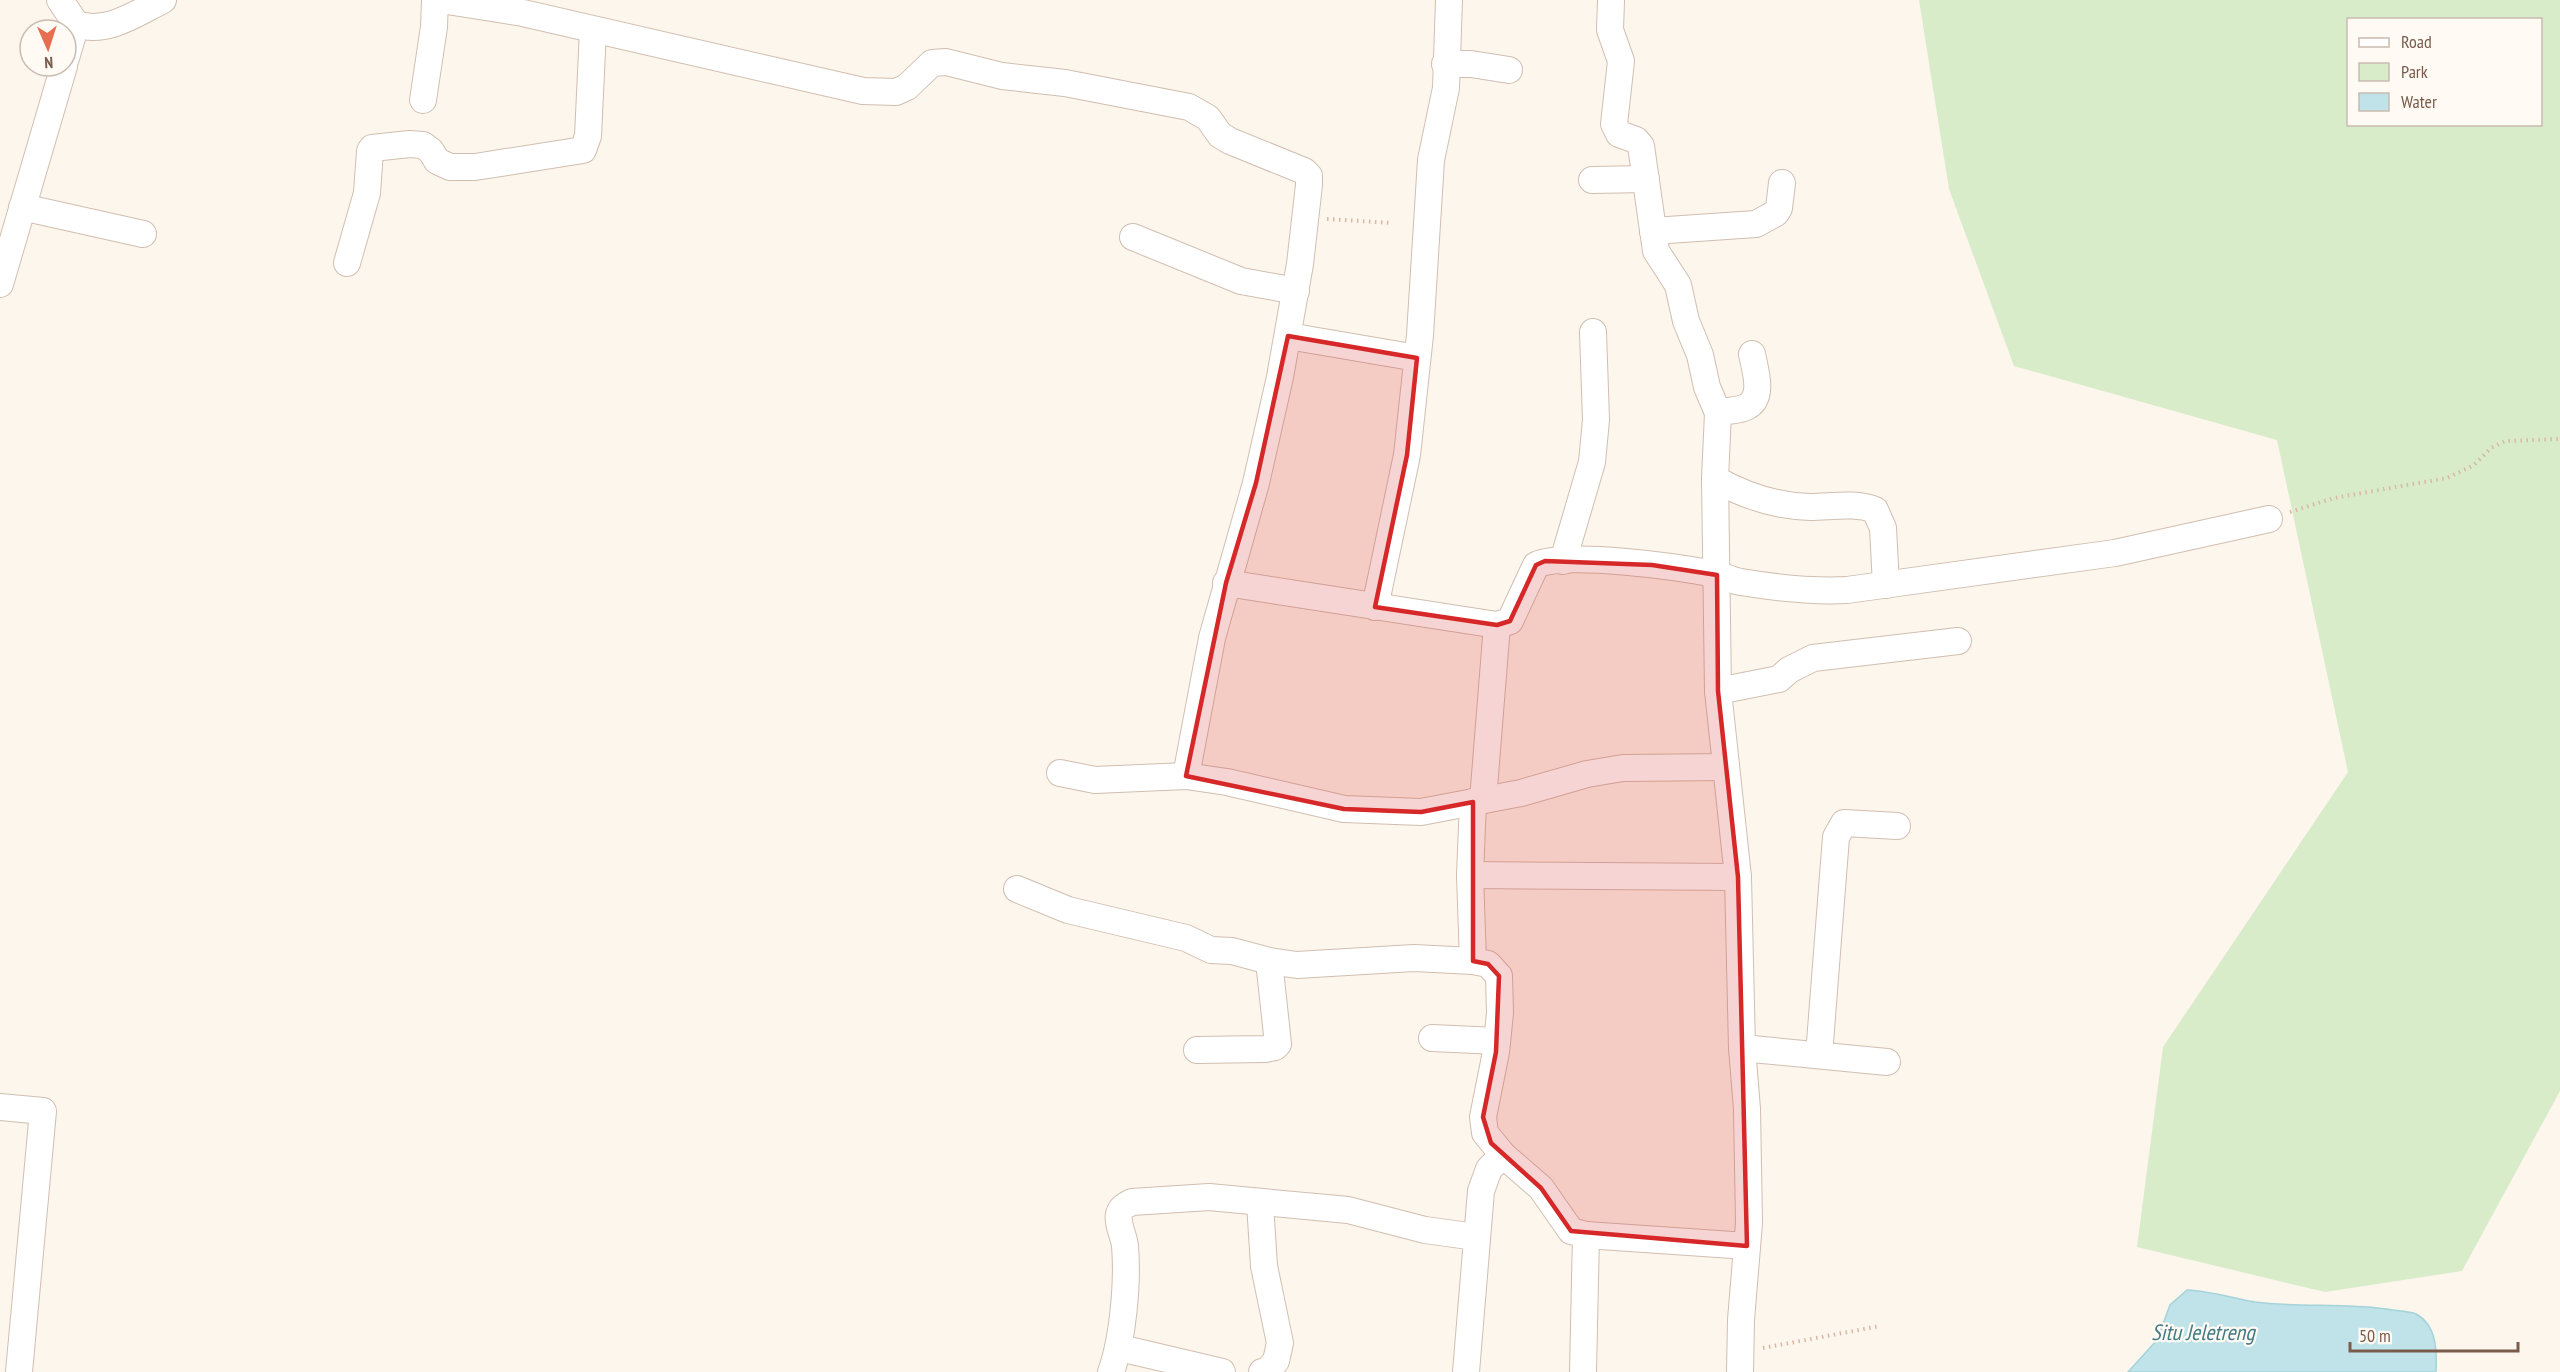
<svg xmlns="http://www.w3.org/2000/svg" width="2560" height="1372" viewBox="0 0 2560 1372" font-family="'PT Sans Narrow',sans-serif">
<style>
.green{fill:#d8ecc9;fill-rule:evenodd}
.water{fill:#bfe3e8;stroke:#a5d3da;stroke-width:1.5}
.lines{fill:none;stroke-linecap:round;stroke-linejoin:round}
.minor-casing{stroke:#d1beb0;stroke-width:28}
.path{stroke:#d9b8a5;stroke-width:4;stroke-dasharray:1.5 4.5;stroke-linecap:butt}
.minor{stroke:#fff;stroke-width:26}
.marked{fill:#d62828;fill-opacity:0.2;stroke:#d62828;stroke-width:4.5;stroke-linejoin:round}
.labels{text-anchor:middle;stroke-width:4.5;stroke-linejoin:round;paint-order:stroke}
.water-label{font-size:22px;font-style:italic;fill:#437c86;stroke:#fffaf3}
</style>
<rect width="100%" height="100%" fill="#fdf6ec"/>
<path class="green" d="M1919 0H2560V1091L2462 1271 2325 1292 2137 1247 2163 1047 2348 772 2277 440 2014 366 1949 189ZM2348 20H2540V124H2348Z"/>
<path class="water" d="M2187 1290C2211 1291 2232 1298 2255 1302 2301 1308 2348 1302 2393 1310 2400 1311 2410 1311 2416 1314 2437 1325 2437 1352 2436 1372H2128L2157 1340 2170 1305Z"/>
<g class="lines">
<g class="minor-casing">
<g id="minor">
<path d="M60 0 76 24C106 35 137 13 163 0"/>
<polyline points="441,0 523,13 863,91 896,92 907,87 932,63 946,62 1002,76 1065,83 1189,107 1208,118 1220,135 1230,141 1304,171 1309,176 1309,185 1300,264 1280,377 1256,483 1212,638 1186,776"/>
<polyline points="1611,0 1610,30 1621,61 1614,124 1619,134 1636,140 1641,146 1656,251 1678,285 1686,321 1700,355 1707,387 1718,413"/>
<polyline points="66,58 76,24"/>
<polyline points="1445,64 1471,64 1509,70"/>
<polyline points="423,100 434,27 435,0"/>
<polyline points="1592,180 1646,179"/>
<polyline points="22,207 143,234"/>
<polyline points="1653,231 1756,224 1776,213 1779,208 1782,183"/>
<polyline points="1133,237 1241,281 1296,291"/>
<polyline points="347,263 367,193 370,151 372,148 410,144 423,145 431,151 437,161 450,167 475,167 583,150 588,136 593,30"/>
<polyline points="0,284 64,66"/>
<polyline points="1288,336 1417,358"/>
<path d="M1715 479C1743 495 1777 506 1810 507 1831 507 1855 502 1875 510L1883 528 1886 585"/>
<polyline points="1563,561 1592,462 1596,420 1593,332"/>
<path d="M1226 583 1497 625 1510 621 1536 565C1567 551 1678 567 1715 574 1724 576 1732 581 1741 582 1777 588 1811 592 1847 590L2115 553 2269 519"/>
<polyline points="1375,607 1407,455 1420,335 1431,160 1446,88 1449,0"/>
<polyline points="1718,691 1779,679 1789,670 1813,658 1958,641"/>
<polyline points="1060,773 1095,780 1186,776 1227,782 1344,809 1421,812 1521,793 1587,774 1623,768 1726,767"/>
<polyline points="1483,800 1497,625"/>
<polyline points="1473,802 1470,875 1473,961 1488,964 1499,976 1500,1013 1496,1052 1483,1117 1485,1133 1503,1155 1541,1188 1571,1231 1586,1235 1747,1246"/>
<polyline points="1470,875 1738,877"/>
<polyline points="1017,889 1068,910 1186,938 1211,950 1232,951 1269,961 1297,965 1414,958 1473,961"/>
<polyline points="1432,1038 1497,1041"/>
<polyline points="1742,1048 1887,1062"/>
<polyline points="1197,1050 1265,1049 1275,1047 1278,1044 1269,961"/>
<polyline points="1819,1055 1836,837 1844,823 1897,826"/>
<polyline points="0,1107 43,1111 19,1372"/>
<polyline points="1260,1203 1264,1266 1280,1343 1276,1361 1267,1371 1262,1372"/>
<polyline points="1120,1348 1222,1372"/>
<path d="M1111 1372C1123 1339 1128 1282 1125 1246 1124 1236 1117 1224 1119 1214 1121 1207 1126 1205 1132 1202L1209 1197 1348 1210 1425 1230 1476 1237"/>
<polyline points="1466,1372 1481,1191 1489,1169 1503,1155"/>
<polyline points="1583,1372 1586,1235"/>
<path d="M1740 1372 1741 1320 1749 1223 1747 1109 1742 1048 1738 877 1718 691 1715 479 1718 413C1727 410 1738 411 1746 407 1765 398 1755 370 1752 354"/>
</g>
</g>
<g class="path">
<polyline points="1327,219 1392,223"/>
<polyline points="2290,512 2334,498 2447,478 2474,465 2491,448 2505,441 2560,439"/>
<polyline points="1763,1348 1880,1326"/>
</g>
<use href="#minor" class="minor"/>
</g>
<path class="marked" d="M1288 336 1417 358 1407 455 1375 607 1497 625 1510 621 1536 565 1545 561 1652 565 1717 575 1718 691 1738 877 1747 1246 1571 1231 1541 1188 1491 1143 1483 1117 1496 1052 1499 976 1488 964 1473 961V802L1421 812 1344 809 1186 776 1226 583 1256 483Z"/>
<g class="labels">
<g class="water-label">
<text x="2203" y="1340">Situ Jeletreng</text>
</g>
</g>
<rect x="2347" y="18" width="195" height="108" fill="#fffaf3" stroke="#cabbb1" stroke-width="1.5"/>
<rect x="2359" y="38" width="30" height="9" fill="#ffffff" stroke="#cabbb1" stroke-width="1.5"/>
<text x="2401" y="48" font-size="18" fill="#7a5c4d">Road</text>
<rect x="2359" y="63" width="30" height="18" fill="#d8ecc9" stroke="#cabbb1" stroke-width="1.5"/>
<text x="2401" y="78" font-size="18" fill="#7a5c4d">Park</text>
<rect x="2359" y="93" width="30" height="18" fill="#bfe3e8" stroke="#cabbb1" stroke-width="1.5"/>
<text x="2401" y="108" font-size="18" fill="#7a5c4d">Water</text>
<g transform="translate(48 48) rotate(177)"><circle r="28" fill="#fffaf3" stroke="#cabbb1" stroke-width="1.5"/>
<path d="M0-4.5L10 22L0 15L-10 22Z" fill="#e76f51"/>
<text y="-9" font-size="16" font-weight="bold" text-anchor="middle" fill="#7a5c4d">N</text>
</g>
<path d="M2350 1342v9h168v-9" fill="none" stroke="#7a5c4d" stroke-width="3"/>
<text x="2359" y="1342" font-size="18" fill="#7a5c4d" stroke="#fffaf3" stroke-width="4.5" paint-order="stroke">50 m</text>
</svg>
